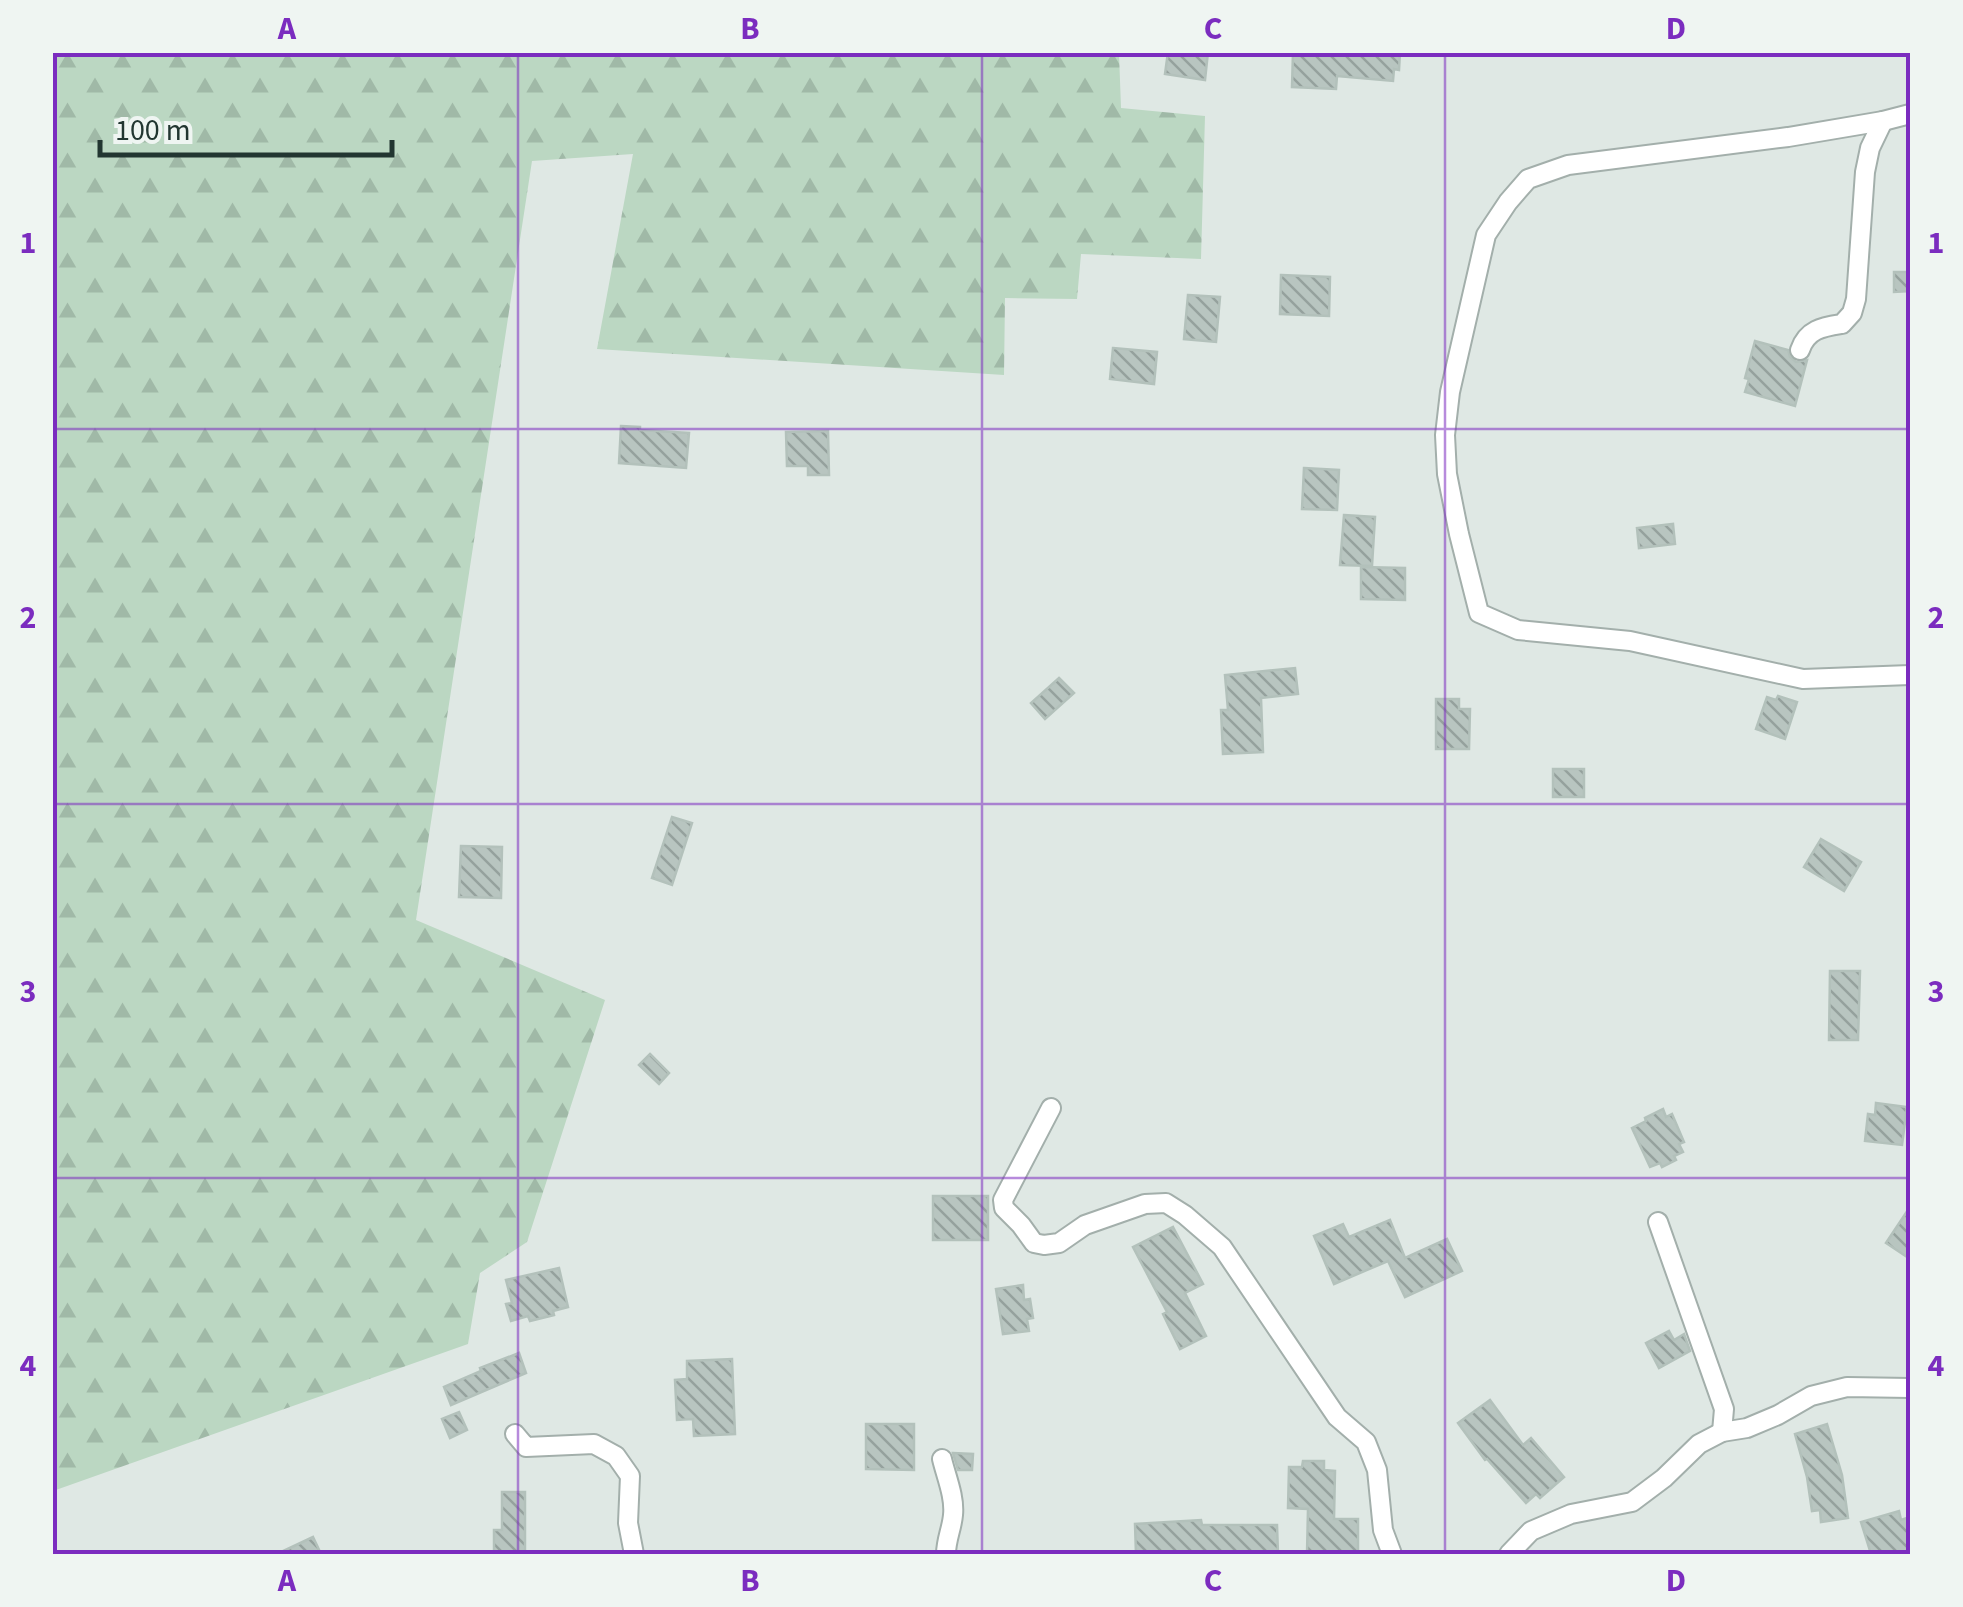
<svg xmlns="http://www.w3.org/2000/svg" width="1963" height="1607" viewBox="0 0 1963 1607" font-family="'Source Sans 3',sans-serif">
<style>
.forest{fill:url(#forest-firs)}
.building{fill:url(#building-back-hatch);stroke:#b3c1bb;stroke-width:2.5}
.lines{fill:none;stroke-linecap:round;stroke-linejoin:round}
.street-casing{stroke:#a3afab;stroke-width:22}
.street{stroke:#fff;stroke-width:18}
.grid{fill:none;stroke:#7b2cbf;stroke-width:2.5;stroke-opacity:0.55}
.neatline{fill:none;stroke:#7b2cbf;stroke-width:4}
.grid-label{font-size:32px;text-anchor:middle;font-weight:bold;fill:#7b2cbf}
</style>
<defs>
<pattern id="forest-firs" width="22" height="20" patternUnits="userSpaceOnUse" patternTransform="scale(2.5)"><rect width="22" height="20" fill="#bbd7c2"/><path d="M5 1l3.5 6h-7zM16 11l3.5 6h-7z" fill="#a0b9a7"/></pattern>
<pattern id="building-back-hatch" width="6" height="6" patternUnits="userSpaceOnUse" patternTransform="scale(2.5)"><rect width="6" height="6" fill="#b8c5c0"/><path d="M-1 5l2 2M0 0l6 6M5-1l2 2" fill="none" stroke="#95a19d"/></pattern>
</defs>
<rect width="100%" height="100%" fill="#dfe8e4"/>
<polygon class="forest" points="52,53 1119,53 1121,108 1205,116 1201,259 1081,254 1077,299 1005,298 1004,375 597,349 633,154 532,161 416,920 605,1000 527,1242 480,1273 468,1344 53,1491"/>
<g class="building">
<polygon points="1168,52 1208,52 1205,80 1165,74"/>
<polygon points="1293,52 1400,52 1399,70 1394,69 1393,81 1337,76 1336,89 1292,87"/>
<polygon points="1894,272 1910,272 1910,291 1894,292"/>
<polygon points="1281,275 1330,277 1329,316 1280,314"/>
<polygon points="1188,295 1220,297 1216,342 1184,339"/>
<polygon points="1755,341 1788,350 1790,357 1796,362 1807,360 1795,406 1745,392 1749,379 1745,378"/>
<polygon points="1113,348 1157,352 1154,384 1110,379"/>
<polygon points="621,426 640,427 640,430 689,433 686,468 619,463"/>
<polygon points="828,431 829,475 808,475 808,466 787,466 786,432"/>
<polygon points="1304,468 1339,470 1337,510 1302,509"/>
<polygon points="1344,515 1375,517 1372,566 1340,565"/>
<polygon points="1673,524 1675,544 1639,548 1637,528"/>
<polygon points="1361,567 1405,568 1405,600 1361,599"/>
<polygon points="1295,668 1298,694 1261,698 1263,752 1223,754 1221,710 1228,710 1225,675"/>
<polygon points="1059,678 1074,693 1045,719 1031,703"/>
<polygon points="1778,696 1797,702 1785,739 1756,729 1767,697 1776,700"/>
<polygon points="1436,699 1459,699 1459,709 1470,709 1469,749 1436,749"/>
<rect x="1553" y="769" width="31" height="28"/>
<polygon points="672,817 692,823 672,885 652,878"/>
<polygon points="1821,839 1861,862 1844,891 1804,867"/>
<polygon points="461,846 502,847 501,898 459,897"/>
<polygon points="1830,971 1860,971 1858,1040 1829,1040"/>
<polygon points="650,1054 669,1073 659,1084 639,1065"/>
<polygon points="1876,1103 1907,1107 1902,1145 1865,1141 1868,1114 1875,1115"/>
<polygon points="1663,1109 1666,1117 1672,1114 1684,1142 1679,1144 1683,1152 1674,1156 1676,1160 1662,1167 1660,1163 1650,1167 1632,1128 1646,1121 1645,1118"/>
<rect x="933" y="1196" width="55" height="44"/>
<polygon points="1910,1207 1910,1259 1886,1243"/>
<polygon points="1390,1220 1405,1258 1447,1239 1462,1271 1405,1297 1388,1261 1334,1284 1314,1236 1343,1224 1349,1237"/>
<polygon points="1173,1227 1203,1284 1185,1293 1206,1336 1180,1349 1163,1314 1167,1312 1133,1247"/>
<polygon points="559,1268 568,1307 553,1311 554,1315 530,1321 528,1316 511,1321 506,1304 512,1303 506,1280"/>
<polygon points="1023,1285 1024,1300 1030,1299 1033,1318 1027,1319 1029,1331 1003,1334 996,1289"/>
<polygon points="1669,1331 1674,1340 1684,1334 1690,1351 1659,1368 1646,1343"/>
<polygon points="519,1353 526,1373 451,1405 444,1387 481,1371 480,1368"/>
<polygon points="732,1359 735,1434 694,1436 693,1419 677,1420 675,1380 687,1379 687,1361"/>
<polygon points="1490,1400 1523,1445 1531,1438 1564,1477 1540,1498 1536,1494 1526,1503 1487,1459 1485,1460 1458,1423"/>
<polygon points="459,1412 467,1430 450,1438 442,1419"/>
<polygon points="866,1424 914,1424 914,1470 866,1469"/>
<polygon points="1827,1424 1842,1475 1848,1518 1821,1522 1820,1510 1812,1511 1807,1477 1795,1434"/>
<polygon points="953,1453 973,1454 972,1470 958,1470"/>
<polygon points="1303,1461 1324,1461 1324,1470 1335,1471 1334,1519 1358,1519 1358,1554 1307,1554 1308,1509 1288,1508 1289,1467 1302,1467"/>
<polygon points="502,1492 525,1492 525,1554 494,1554 494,1530 502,1530"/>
<polygon points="1899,1511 1901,1520 1910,1517 1910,1550 1896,1554 1871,1554 1861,1522"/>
<polygon points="1201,1520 1202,1525 1277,1525 1278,1554 1136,1554 1135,1524"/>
<polygon points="313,1537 321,1554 277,1554"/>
</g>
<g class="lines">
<g class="street-casing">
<g id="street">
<polyline points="1910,114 1883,121 1788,137 1568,165 1528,179 1508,202 1486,235 1450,392 1445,435 1447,474 1459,534 1479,613 1518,630 1630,641 1803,679 1910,675"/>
<path d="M1800 350C1807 329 1823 327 1842 324L1852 313 1856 299 1865 172 1870 148 1883 121"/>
<polyline points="1051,1108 1003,1200 1004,1208 1021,1225 1034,1243 1044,1245 1059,1243 1085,1225 1145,1204 1166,1203 1185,1215 1222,1247 1337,1417 1366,1442 1377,1470 1383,1530 1392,1554"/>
<polyline points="1658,1222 1724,1409 1722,1432"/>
<polyline points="515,1434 526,1447 594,1444 616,1456 630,1476 628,1523 634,1554"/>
<path d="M942 1459C946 1476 955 1497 953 1515 952 1528 946 1540 946 1554"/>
<polyline points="1509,1554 1531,1531 1571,1514 1632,1502 1664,1478 1699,1444 1722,1432 1747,1428 1778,1415 1811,1396 1847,1387 1910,1388"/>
</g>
</g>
<use href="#street" class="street"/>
</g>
<path class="grid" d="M518 52V1554M982 52V1554M1445 52V1554M52 429H1910M52 804H1910M52 1178H1910"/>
<rect width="1963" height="1607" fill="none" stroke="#eff5f2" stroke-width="110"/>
<path d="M100 140v15h292v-15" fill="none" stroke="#223631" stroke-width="5"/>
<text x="115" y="140" font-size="30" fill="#223631" stroke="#eff5f2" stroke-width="8" paint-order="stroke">100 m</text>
<rect x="55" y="55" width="1853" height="1497" class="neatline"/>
<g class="grid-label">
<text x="287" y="39">A</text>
<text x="750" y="39">B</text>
<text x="1213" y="39">C</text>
<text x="1676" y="39">D</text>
<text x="28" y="253">1</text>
<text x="1936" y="253">1</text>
<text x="28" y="628">2</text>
<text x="1936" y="628">2</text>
<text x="28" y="1002">3</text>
<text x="1936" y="1002">3</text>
<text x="28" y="1376">4</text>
<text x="1936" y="1376">4</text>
<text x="287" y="1591">A</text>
<text x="750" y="1591">B</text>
<text x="1213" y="1591">C</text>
<text x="1676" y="1591">D</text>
</g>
</svg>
